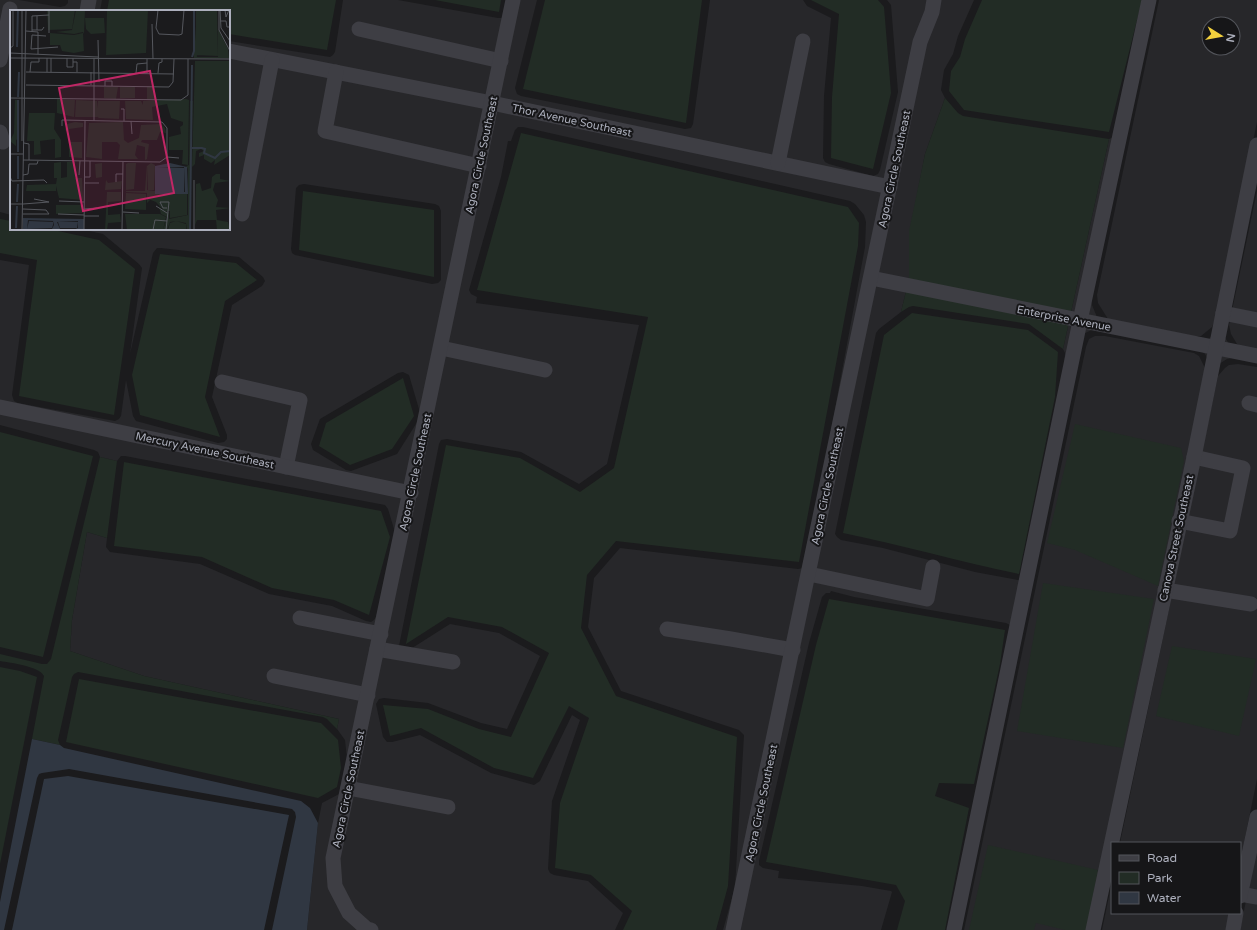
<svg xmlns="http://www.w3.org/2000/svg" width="1257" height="930" viewBox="0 0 1257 930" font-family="'Varela Round',sans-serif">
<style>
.built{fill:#27272a;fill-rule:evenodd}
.green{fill:#222c25}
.water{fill:#303742}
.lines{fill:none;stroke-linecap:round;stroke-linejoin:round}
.minor{stroke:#3e3e44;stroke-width:15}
.labels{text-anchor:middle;stroke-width:4;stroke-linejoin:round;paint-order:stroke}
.street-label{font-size:11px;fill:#adb0bd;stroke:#161618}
.inset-river{fill:none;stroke:#303742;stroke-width:2}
.inset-road{fill:none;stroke:#55575d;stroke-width:1}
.view{fill:#c02765;fill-opacity:0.15;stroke:#c02765;stroke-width:2}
.inset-edge{fill:none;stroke:#adb0bd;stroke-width:2}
</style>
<rect width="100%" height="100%" fill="#1b1b1d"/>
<g class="built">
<polygon points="0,0 19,0 60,7 65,6 68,3 68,0 102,0 100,11 11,11 11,215 0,212"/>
<path d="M343 0H398L498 18H502L506 15 508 0H537L515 88 517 94 521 96 685 129 691 128 693 124 710 0H803L807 6 831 18 824 96 823 158 825 162 829 164 873 176 878 174 880 170 898 92 891 5 887 0H974L958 36 953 54 944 70 941 90 945 98 925 154 910 231 909 279 901 312 879 329 876 333 835 534 837 537 841 540 883 548 975 572 1018 580H1022L1025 577 1062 398 1065 353 1063 349 1109 139 1114 137 1116 134 1150 0H1151L1090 293 1092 305 1097 317 1102 323 1107 325 1194 343H1202L1207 341 1217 331 1223 319 1222 325 1224 336 1231 347 1241 354 1257 357V361L1237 357 1227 359 1219 364 1211 374 1212 367 1205 354 1195 346 1106 329H1094L1083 334 1079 345 957 930H952L1008 665 1012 631 1010 625 1006 623 854 597 831 591 830 593H826L822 597 809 643 759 861V865L763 868 779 871 778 878 862 886 891 891 892 892 881 930H723L735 887 744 735 739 730 621 691 588 627 594 578 620 548 798 569 803 568 806 565 865 247 866 222 864 215 855 204 850 201 523 127H518L515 130 511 141H508L501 177 469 290 471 294 477 297 476 303 639 325 607 464 579 484 521 452 447 439 441 440 439 444 399 646 402 649 409 650 450 624 499 633 540 656 507 729 481 723 428 703 384 698 379 699 376 704 383 737 387 742H392L420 735 491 773 534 785 540 781 572 715 580 720 552 801 548 869 550 873 554 875 588 881 623 913 615 930H307L318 823 322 803 341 793 344 789 348 768 345 740 337 729 339 719 144 676 70 651 72 620 87 532 107 538 106 547 110 552 200 564 269 594 332 606 366 621 371 622 374 620 376 617 397 539 388 509 385 505 125 456H121L117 461 100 457 98 452 94 450 0 425V260L29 265 12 395 14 401 18 403 115 421 119 419 121 416 126 380 133 416 136 421 218 443 224 442 227 439V435L212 397 232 305 262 286 265 281 263 277 239 257 161 248H157L153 253 130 354 142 268 139 264 103 234 80 229H229V41L330 57 333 55 335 52ZM304 184 435 204 439 206 441 211V280L438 283 432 284 295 255 292 253 291 249 296 188 299 185ZM403 372 409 375 421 416 397 454 351 471 346 470 313 450 311 444 320 419 398 373Z"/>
<path d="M1159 0H1257V122L1217 315 1212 327 1201 336H1193L1108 319 1098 303 1097 295ZM1209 24H1233V48H1209Z"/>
<polygon points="1257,191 1257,350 1243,347 1237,344 1231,334 1229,325"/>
<polygon points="1095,336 1105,336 1194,353 1199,356 1205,368 1203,380 1088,930 964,930 1086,347 1089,339"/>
<polygon points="1238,364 1257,367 1257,779 1240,862 1240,843 1120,843 1216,385 1218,376 1225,368 1229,365"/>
<polygon points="1257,847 1257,930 1240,930"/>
<polygon points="1112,882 1112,913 1229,913 1226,930 1102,930"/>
</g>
<g class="green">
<polygon points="109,0 336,0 327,50 229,34 229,11 107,11"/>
<polygon points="435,0 501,0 499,12"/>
<polygon points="545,0 702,0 686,123 523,89"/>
<polygon points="811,0 878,0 884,7 891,93 873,169 831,158 832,97 839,14"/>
<polygon points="982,0 1142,0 1109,132 964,110 949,91 951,71 960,57 965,39"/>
<polygon points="945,98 958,113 963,116 1109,139 1063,349 1029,324 913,306 909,307 901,312 909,279 909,231 925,154"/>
<polygon points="521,133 848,207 859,223 858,246 799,562 616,541 587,575 581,628 616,696 737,737 728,886 716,930 623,930 632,911 591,875 555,868 560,803 589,718 569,706 533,778 494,768 421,728 390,736 383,705 428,709 479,729 511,737 549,653 502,627 448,617 406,644 446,445 520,458 580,492 614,468 648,317 477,290"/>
<polygon points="303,191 434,210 434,277 299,250"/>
<polygon points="0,219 11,221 11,229 49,229 99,240 135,269 114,415 19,396 37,260 0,253"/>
<polygon points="160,254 236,263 257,280 225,301 205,397 220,437 140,415 132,375"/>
<path d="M912 313 1028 330 1058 352 1055 397 1019 574C960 562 902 545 843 533L884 335Z"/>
<polygon points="403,378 414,416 392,449 350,465 319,446 326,423"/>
<polygon points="1075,424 1181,448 1184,461 1158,586 1075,550 1047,543"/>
<polygon points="0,432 93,456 43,657 0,647"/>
<path d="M100 457 117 461 107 538 87 532 72 620 70 651 144 676 339 719 337 729 327 719 323 717 78 672 74 674 72 677 58 740 60 745 32 739 44 676C39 666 11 663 0 661V654L42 664H47L51 659Z"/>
<polygon points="124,462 381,511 390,537 369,615 334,600 272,588 202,557 114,546"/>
<polygon points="1043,583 1154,599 1123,748 1017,731"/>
<polygon points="829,599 1005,630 1000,664 974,784 939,783 935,796 969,808 945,930 897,930 905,901 896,885 766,862 816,645"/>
<polygon points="1172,646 1256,659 1239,736 1156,716"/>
<polygon points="0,667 20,671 37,677 0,864"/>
<polygon points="79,679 321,723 338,740 341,768 337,787 318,798 66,742"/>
<polygon points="988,845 1098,870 1086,930 1065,930 1036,923 1034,930 969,930"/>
</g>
<g class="water">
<polygon points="32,739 60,745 64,748 301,801 310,808 318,823 307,930 272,930 296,817 295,812 292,809 69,769 42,773 39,774 37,778 4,930 0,930 0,902"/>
<polygon points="68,776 289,815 264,930 12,930 44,779"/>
</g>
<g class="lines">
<g class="minor">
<polyline points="87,11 89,0"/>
<polyline points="359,29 501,61"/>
<polyline points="229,51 492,103 890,187"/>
<polyline points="0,60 10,9"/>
<polyline points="336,72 325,131 479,166"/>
<polyline points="0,132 3,142"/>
<polyline points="778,163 803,41"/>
<polyline points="242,214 272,60"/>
<polyline points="871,278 1257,356"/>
<polyline points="1223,313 1257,320"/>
<polyline points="441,348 545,370"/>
<polyline points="222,382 300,400 286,467"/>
<polyline points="1249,403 1257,405"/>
<polyline points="0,407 411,493"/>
<polyline points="1179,521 1230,531 1243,468 1194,457"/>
<polyline points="809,574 927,599 933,567"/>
<polyline points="1165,590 1251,604"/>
<polyline points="300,618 381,634"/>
<polyline points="667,629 731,639 793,650"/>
<polyline points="377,649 453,662"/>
<polyline points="274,676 368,695"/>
<polyline points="348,788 448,807"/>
<polyline points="1240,894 1257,897"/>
<polyline points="1240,896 1257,817"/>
<polyline points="371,930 367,929 349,913 335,886 333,858 513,0"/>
<polyline points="733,930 920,42 932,12 934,0"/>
<polyline points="954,930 1080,321 1149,0"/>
<polyline points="1093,930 1194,457 1257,145"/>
<polyline points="1233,930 1236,913"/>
</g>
</g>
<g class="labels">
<g class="street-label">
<text transform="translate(572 120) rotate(12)" y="4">Thor Avenue Southeast</text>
<text transform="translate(481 155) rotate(-78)" y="4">Agora Circle Southeast</text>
<text transform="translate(894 169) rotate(-78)" y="4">Agora Circle Southeast</text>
<text transform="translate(1064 318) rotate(11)" y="4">Enterprise Avenue</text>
<text transform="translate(205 450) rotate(12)" y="4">Mercury Avenue Southeast</text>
<text transform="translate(415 472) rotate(-78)" y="4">Agora Circle Southeast</text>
<text transform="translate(827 486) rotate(-78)" y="4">Agora Circle Southeast</text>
<text transform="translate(1176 538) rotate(-78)" y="4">Canova Street Southeast</text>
<text transform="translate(348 789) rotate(-78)" y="4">Agora Circle Southeast</text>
<text transform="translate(761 803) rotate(-78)" y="4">Agora Circle Southeast</text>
</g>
</g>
<g transform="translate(10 10)">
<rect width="220" height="220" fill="#1b1b1d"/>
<path d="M65 0 62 19 38 20 37 1ZM66 0H75L74 24 73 22 64 24 46 22 62 20ZM97 0H138L136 43 96 45ZM184 0 187 47H208V19L218 39 219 48H184ZM186 0H207L208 46 186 45ZM75 8H94L95 23 81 24 76 19ZM40 23 64 25 73 23 74 41 64 43 52 41 50 35H40ZM185 51H220V145L204 155 205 150 201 153 194 149V145L189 147V143L194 141 191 139 186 141 185 154 182 157ZM94 77H108L106 89 94 88ZM110 77H125V88H110ZM137 77H144L146 89H137ZM47 89 65 90 64 107 47 103ZM176 89 179 90 178 155 172 154 173 140H159V127L171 124 170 117 173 115V112L161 108 157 94 142 97 143 110 116 109 115 91H131L133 95V91ZM5 90H9V129L6 130V136L0 131 4 123ZM66 90 87 91V107H65ZM88 91H110L109 109 89 108 86 106ZM180 91H183L180 220H177L176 213 166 211 160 212 157 220H153L157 207 151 204 149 197 154 201 159 202V209L178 205V159L176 156 179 155ZM19 103H45L44 119 51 130V147L45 148V129L30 131 31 144 24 145V131H17ZM65 112 73 113V117L59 119 58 122 55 120 57 114ZM113 112 114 130 118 133 129 128 131 115 151 114 155 118 156 123 150 122 147 130H132L131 132 139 134 137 149 135 150V137L127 135 125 145 128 149H108L110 135 107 132H92V149L76 147 79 113ZM59 132H72V148L59 147ZM51 152V168L57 167V152H65V168H72L73 190 49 188 46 176V181H16L17 175 46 174 47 168H44V153ZM92 153V167L86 168 85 154ZM118 153H126L124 179 116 180V154ZM141 153 145 155 144 180H138L137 156ZM137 154V180L145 181V184H138V189L140 190 137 193V183L116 182V181H135ZM206 164H210V169L220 171 205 173 203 180 208 190 206 197 220 198 206 200 207 210 218 212 220 220H207L206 210H187L185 215 186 174 190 173 192 181 201 178 202 167ZM96 170 98 173 112 171 111 179 95 180ZM97 182H111V191L98 192V205L110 204 111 212 98 213 97 220H95ZM116 183 136 184V200L115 199ZM138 184H177V205L160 208V201H154L146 192 138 189ZM46 195H72V203L46 204ZM115 204H150L156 207 153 220H117ZM166 211 176 214V220H158L160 213Z" fill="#222c25"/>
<path d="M160 153 177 157 178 184H145V156ZM147 157H174L175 182H148ZM147 157 174 158V182H148ZM13 208 74 209V220H63L68 218V211L47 212 50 219 55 220H13ZM18 210 43 211 44 215 42 219H17ZM19 211 43 212V215L42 218 17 219ZM48 212H68L67 218H50Z" fill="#303742" fill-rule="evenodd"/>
<path class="inset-river" d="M7 37 8 0M182 47 184 41V0M8 87 9 62M181 138H192L195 139 194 143 205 148 211 142 220 141M8 142V90M8 146V169M7 192 8 174M6 218 7 196M180 220 182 55"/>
<path class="inset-road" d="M148 0 146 18 149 24 169 25 172 24 174 0M209 0V20L220 41M210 0 211 18 220 31M215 0 216 7 219 0M210 11H216L217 17H220M142 14 143 49M22 20H32L34 17M27 20V6M16 21 28 22M22 22V6L39 5M39 23V0M36 26 22 25 21 39 48 37M88 30 89 72M0 38 3 36V0M0 43 88 47M28 44V22M0 48 220 49M57 48V57H63V48M137 49V63M63 52H67V62M16 62 164 64M20 62 21 52H29V48M37 62V48M41 62V48M126 63 127 54 137 53M148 63 149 53 152 52V49M16 75 159 77 163 72 164 49M81 75V62M95 76V71H102V76M0 88 171 90 178 85V49M111 99H114V111M84 111V48M121 111 122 124M12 131V0M14 133 19 134V150M0 144H13M157 147 169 148M13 150 150 152 157 147V118L152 112 52 110V116M13 165 18 164 19 154H27L28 151M69 165 70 151M0 167 2 171 34 170 37 173M74 167H80V151M106 172V164H113M74 173H89M49 191 74 192M0 194H13M13 194 39 192 24 189M146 196 157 203M74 199 87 198M113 202 129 203M13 204H39L36 200 13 199M48 204 74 205M74 206H89M12 220 16 0M74 220 75 111M112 220 113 151M143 220 145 210 157 211M156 220 159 192H150L153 198H157M184 220V170"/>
<path class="view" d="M140 61 164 183 73 201 49 78Z"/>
<rect width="220" height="220" class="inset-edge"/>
</g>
<rect x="1111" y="842" width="130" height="72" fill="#161618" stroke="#52545a"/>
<rect x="1119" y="855" width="20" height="6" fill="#3e3e44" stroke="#52545a"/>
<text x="1147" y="862" font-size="12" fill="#adb0bd">Road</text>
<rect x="1119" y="872" width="20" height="12" fill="#222c25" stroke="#52545a"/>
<text x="1147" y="882" font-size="12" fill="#adb0bd">Park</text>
<rect x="1119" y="892" width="20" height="12" fill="#303742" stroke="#52545a"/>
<text x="1147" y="902" font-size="12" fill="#adb0bd">Water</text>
<g transform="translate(1221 36) rotate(101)"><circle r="19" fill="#161618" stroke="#52545a"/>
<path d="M0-3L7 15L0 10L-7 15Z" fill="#f3d13d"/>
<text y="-6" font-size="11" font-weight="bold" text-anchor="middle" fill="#adb0bd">N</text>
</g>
</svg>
